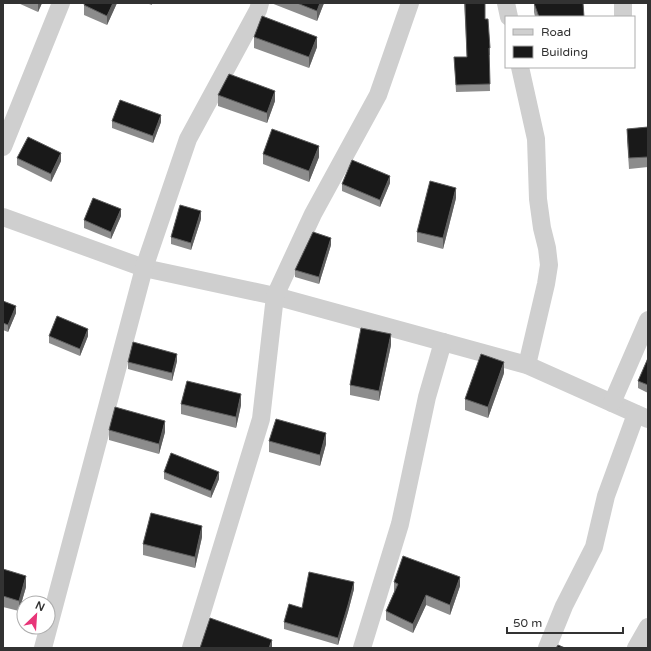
<svg xmlns="http://www.w3.org/2000/svg" width="651" height="651" viewBox="0 0 651 651" font-family="'Varela Round',sans-serif">
<style>
.lines{fill:none;stroke-linecap:round;stroke-linejoin:round}
.minor{stroke:#cfcfcf;stroke-width:18}
.wall{fill:#8c8c8c}
.shaded-wall{fill:#5e5e5e}
.building{fill:#191919;stroke:#5e5e5e}
</style>
<rect width="100%" height="100%" fill="#fff"/>
<g class="lines">
<g class="minor">
<polyline points="506,3 509,17"/>
<polyline points="623,3 623,15"/>
<polyline points="520,67 536,139 538,199 542,228 547,248 549,265 546,284 527,365"/>
<polyline points="3,147 61,3"/>
<polyline points="3,217 144,268 275,296 527,365 648,419"/>
<polyline points="612,403 648,320"/>
<polyline points="43,648 144,268 188,139 258,10 260,3"/>
<polyline points="191,648 261,419 275,296 313,214 378,95 410,3"/>
<polyline points="362,648 400,524 427,397 443,342"/>
<polyline points="547,648 564,606 594,547 606,496 636,414"/>
<polyline points="636,648 648,627"/>
</g>
</g>
<g class="wall">
<polygon points="18,3 42,3 38,12"/>
<polygon points="85,3 117,3 107,25 84,15 84,5"/>
<polygon points="146,3 152,3 152,5"/>
<polygon points="271,3 324,3 317,21"/>
<polygon points="464,3 485,3 485,19 490,48 490,55 489,55 490,91 456,92 454,57 467,57"/>
<polygon points="534,3 583,3 584,17 535,17 534,12"/>
<polygon points="254,37 317,47 309,68 254,48"/>
<polygon points="218,95 275,101 267,123 218,106"/>
<polygon points="112,121 161,122 153,143 112,128"/>
<polygon points="648,127 648,167 629,169 627,139 627,129"/>
<polygon points="263,154 319,157 309,182 263,164"/>
<polygon points="17,158 61,161 51,182 17,165"/>
<polygon points="390,183 380,207 342,191 342,184"/>
<polygon points="456,198 443,249 417,242 417,232"/>
<polygon points="121,216 111,239 84,228 84,220"/>
<polygon points="201,219 191,250 171,244 171,237"/>
<polygon points="331,245 319,284 295,277 295,270"/>
<polygon points="3,301 16,313 8,332 3,330"/>
<polygon points="49,336 88,336 80,356 49,343"/>
<polygon points="391,345 379,401 350,395 350,385"/>
<polygon points="648,358 648,393 638,388 638,381"/>
<polygon points="177,361 172,381 128,369 128,362"/>
<polygon points="504,373 488,418 465,410 465,399"/>
<polygon points="181,404 241,405 236,428 181,414"/>
<polygon points="109,430 165,432 159,454 109,440"/>
<polygon points="269,441 326,444 320,466 269,452"/>
<polygon points="164,472 219,479 211,498 164,479"/>
<polygon points="202,537 195,568 143,555 143,544"/>
<polygon points="3,569 26,587 19,611 3,607"/>
<polygon points="394,582 460,586 450,615 426,605 413,633 386,620 386,611 394,592"/>
<polygon points="354,589 348,612 338,645 284,629 284,622 302,608"/>
</g>
<g class="shaded-wall">
<polygon points="38,3 42,3 38,12"/>
<polygon points="113,3 117,3 107,25 107,16"/>
<polygon points="320,3 324,3 317,21 317,11"/>
<polygon points="317,37 317,47 309,68 309,57"/>
<polygon points="275,91 275,101 267,123 267,113"/>
<polygon points="161,115 161,122 153,143 153,136"/>
<polygon points="319,146 319,157 309,182 309,171"/>
<polygon points="61,153 61,161 51,182 51,174"/>
<polygon points="390,176 390,183 380,207 380,200"/>
<polygon points="456,188 456,198 443,249 443,238"/>
<polygon points="121,209 121,216 111,239 111,232"/>
<polygon points="201,211 201,219 191,250 191,243"/>
<polygon points="331,238 331,245 319,284 319,277"/>
<polygon points="16,306 16,313 8,332 8,325"/>
<polygon points="88,329 88,336 80,356 80,349"/>
<polygon points="391,334 391,345 379,401 379,391"/>
<polygon points="177,354 177,361 172,381 172,373"/>
<polygon points="504,362 504,373 488,418 488,407"/>
<polygon points="241,394 241,405 236,428 236,417"/>
<polygon points="165,421 165,432 159,454 159,444"/>
<polygon points="326,433 326,444 320,466 320,455"/>
<polygon points="219,472 219,479 211,498 211,491"/>
<polygon points="202,526 202,537 195,568 195,557"/>
<polygon points="26,576 26,587 19,611 19,601"/>
<polygon points="460,577 460,586 450,615 450,605"/>
<polygon points="354,582 354,589 348,612 338,645 338,638"/>
<polygon points="426,595 426,605 413,633 413,624"/>
<polygon points="272,640 272,648 269,648"/>
</g>
<g class="building">
<polygon points="85,3 113,3 107,16 84,5"/>
<polygon points="297,3 320,3 317,11"/>
<polygon points="465,3 485,3 485,19 488,19 490,48 489,48 490,84 456,85 454,57 467,57"/>
<polygon points="534,3 583,3 584,17 539,17"/>
<polygon points="262,16 317,37 309,57 254,37"/>
<polygon points="229,74 275,91 267,113 218,95"/>
<polygon points="120,100 161,115 153,136 112,121"/>
<polygon points="648,127 648,157 629,158 627,129"/>
<polygon points="272,129 319,146 309,171 263,154"/>
<polygon points="28,137 61,153 51,174 17,158"/>
<polygon points="352,160 390,176 380,200 342,184"/>
<polygon points="430,181 456,188 443,238 417,232"/>
<polygon points="93,198 121,209 111,232 84,220"/>
<polygon points="180,205 201,211 191,243 171,237"/>
<polygon points="313,232 331,238 319,277 295,270"/>
<polygon points="3,301 16,306 8,325 3,323"/>
<polygon points="57,316 88,329 80,349 49,336"/>
<polygon points="361,328 391,334 379,391 350,385"/>
<polygon points="133,342 177,354 172,373 128,362"/>
<polygon points="481,354 504,362 488,407 465,399"/>
<polygon points="648,358 648,385 638,381"/>
<polygon points="187,381 241,394 236,417 181,404"/>
<polygon points="115,407 165,421 159,444 109,430"/>
<polygon points="276,419 326,433 320,455 269,441"/>
<polygon points="171,453 219,472 211,491 164,472"/>
<polygon points="151,513 202,526 195,557 143,544"/>
<polygon points="403,556 460,577 450,605 426,595 413,624 386,611 398,584 394,582"/>
<polygon points="3,569 26,576 19,601 3,596"/>
<polygon points="309,572 354,582 348,605 338,638 284,622 289,604 302,608"/>
<polygon points="210,618 272,640 269,648 200,648"/>
<polygon points="558,645 565,648 556,648"/>
</g>
<rect width="651" height="651" fill="none" stroke="#323232" stroke-width="8"/>
<rect x="505" y="16" width="130" height="52" fill="#ffffff" stroke="#adadad"/>
<rect x="513" y="29" width="20" height="6" fill="#cfcfcf" stroke="#adadad"/>
<text x="541" y="36" font-size="12" fill="#323232">Road</text>
<rect x="513" y="46" width="20" height="12" fill="#191919" stroke="#adadad"/>
<text x="541" y="56" font-size="12" fill="#323232">Building</text>
<g transform="translate(36 615) rotate(25)"><circle r="19" fill="#ffffff" stroke="#adadad"/>
<path d="M0-3L7 15L0 10L-7 15Z" fill="#e83578"/>
<text y="-6" font-size="11" font-weight="bold" text-anchor="middle" fill="#323232">N</text>
</g>
<path d="M507 627v6h116v-6" fill="none" stroke="#323232" stroke-width="2"/>
<text x="513" y="627" font-size="12" fill="#323232" stroke="#ffffff" stroke-width="3" paint-order="stroke">50 m</text>
</svg>
